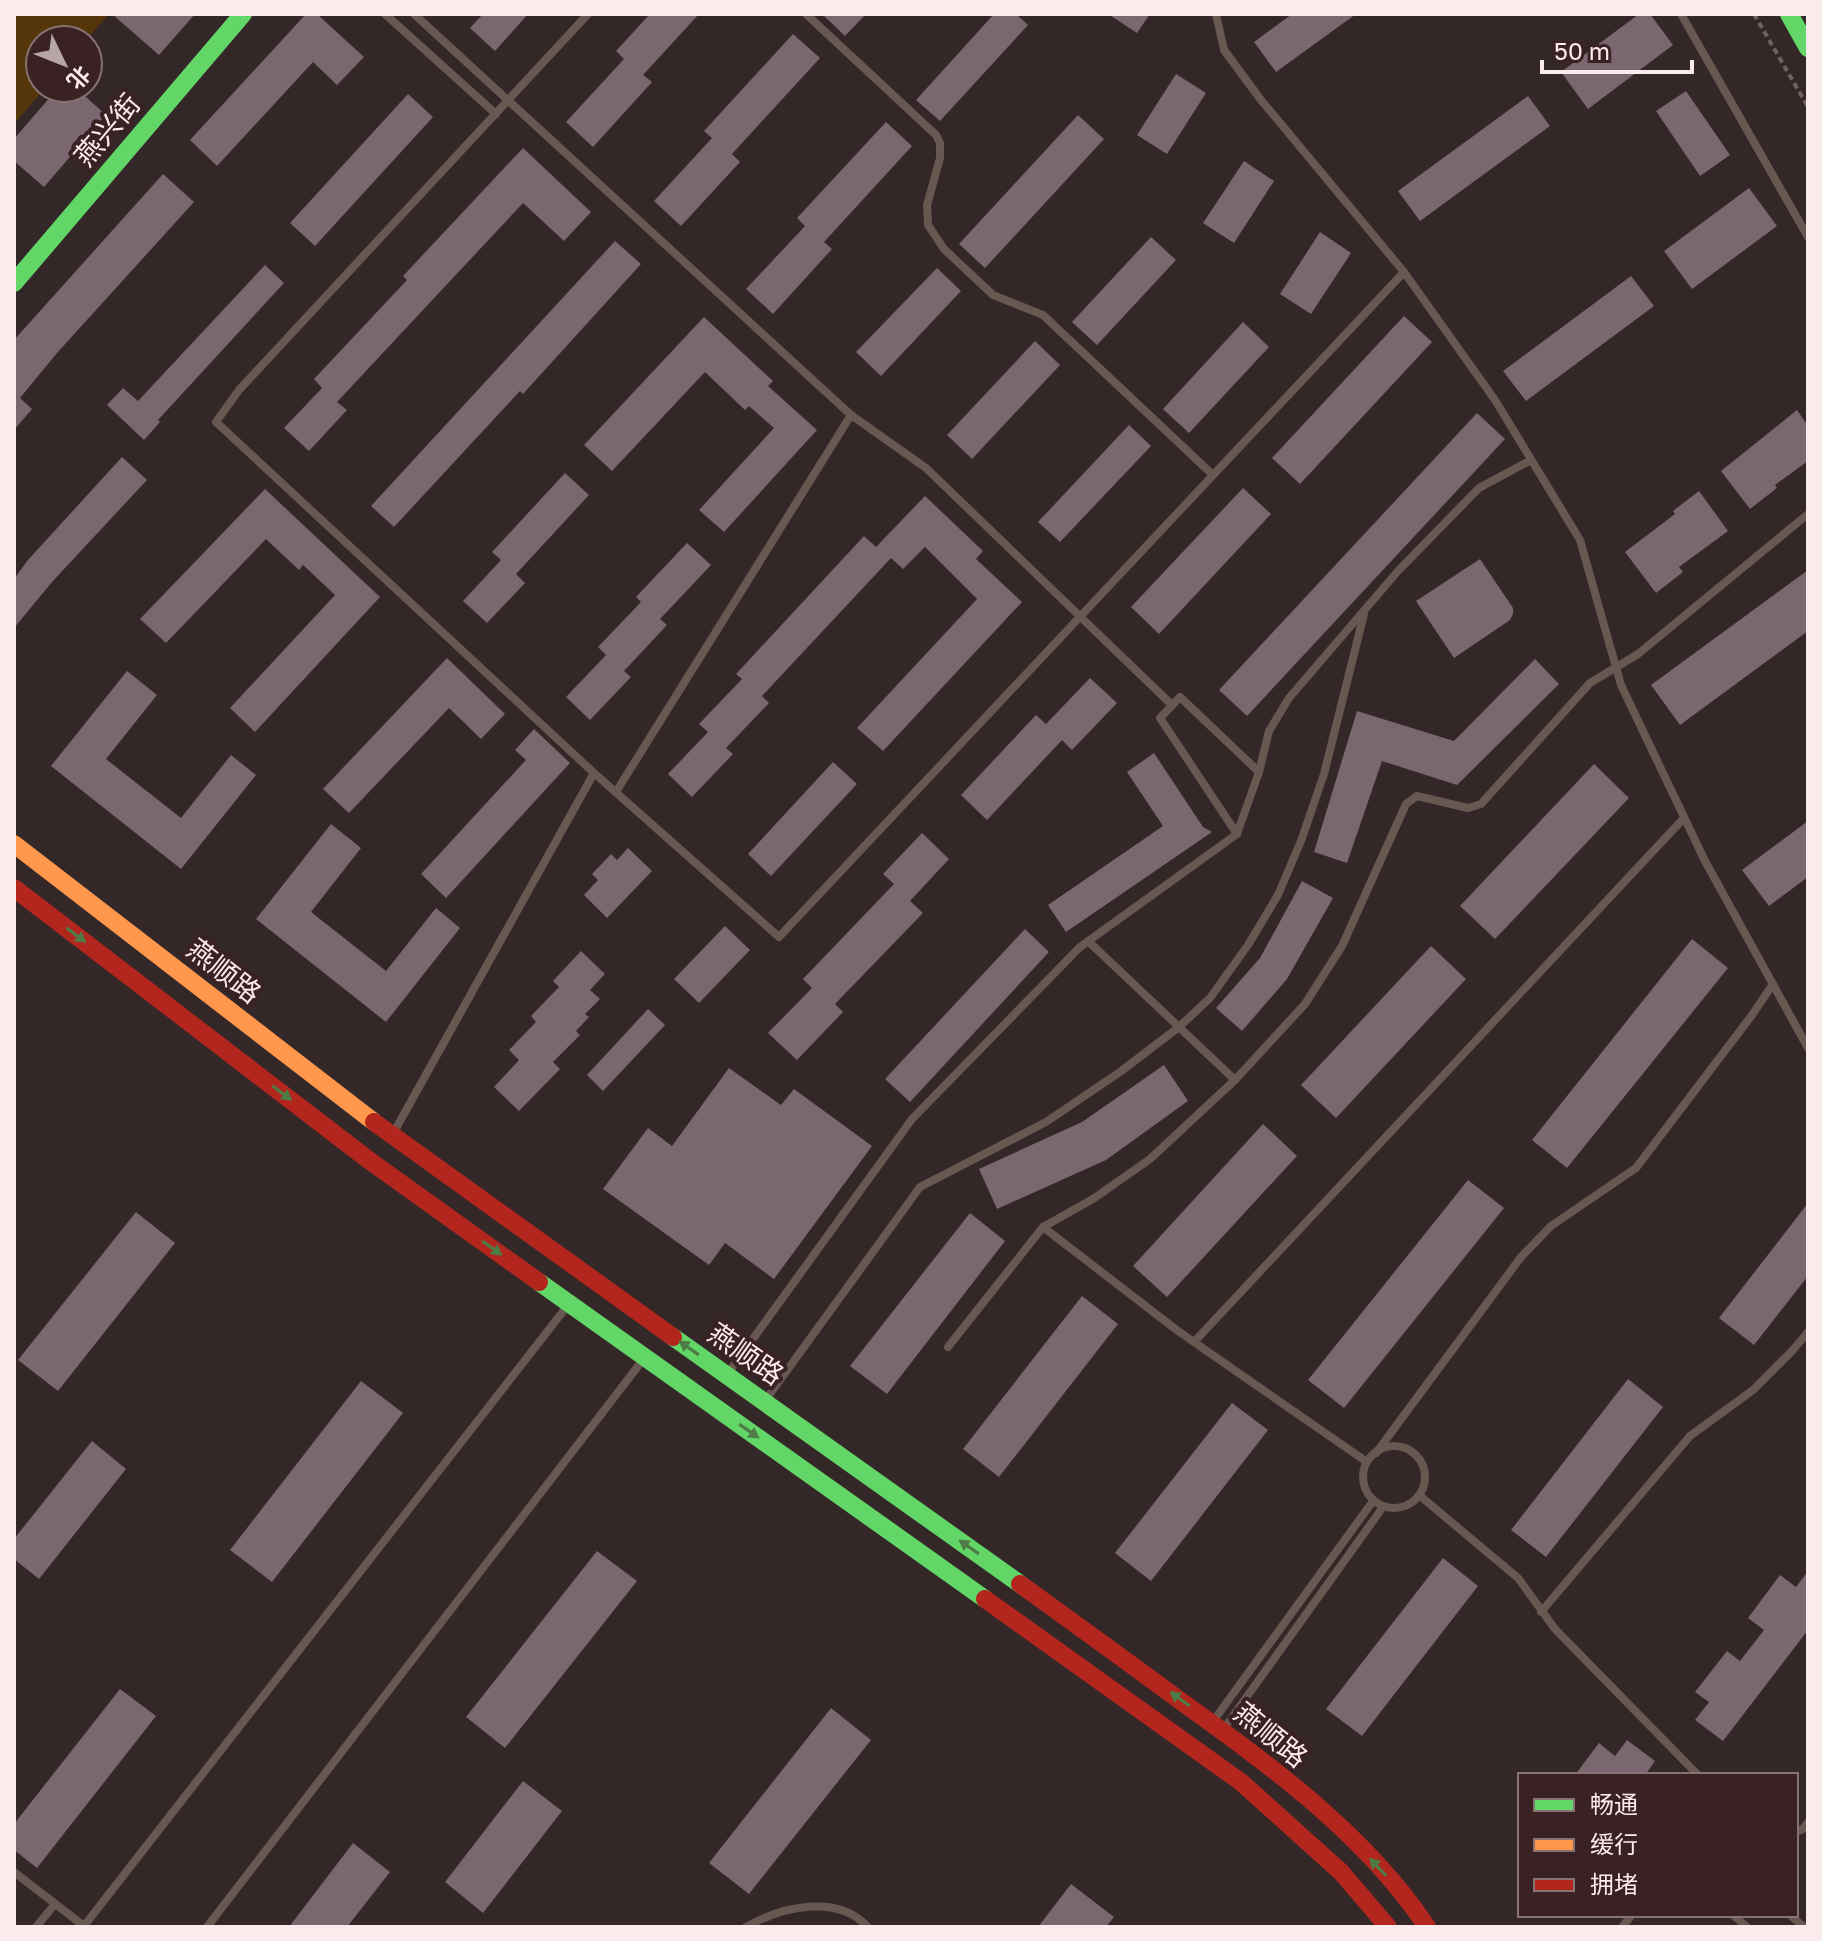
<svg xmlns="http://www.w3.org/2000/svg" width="1822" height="1941" viewBox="0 0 1822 1941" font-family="'Golos Text','Noto Sans SC',sans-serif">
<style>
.pitch{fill:#55360a}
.building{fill:#7a676f}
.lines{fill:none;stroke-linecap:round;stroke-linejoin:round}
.path{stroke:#6f6260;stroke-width:4;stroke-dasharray:6 4;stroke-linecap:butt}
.lane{stroke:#695852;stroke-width:8}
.fast{stroke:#63d668;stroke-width:18}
.slow{stroke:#ff974d;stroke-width:18}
.jam{stroke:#b3261e;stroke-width:18}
.oneway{fill:#4e7c46}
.labels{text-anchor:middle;stroke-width:8;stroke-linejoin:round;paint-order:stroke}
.street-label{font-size:28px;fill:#fcebec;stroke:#392124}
</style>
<rect width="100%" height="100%" fill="#332728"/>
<polygon class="pitch" points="14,14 109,14 86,40 40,40 40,88 45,88 14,124"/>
<g class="building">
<polygon points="112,14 195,14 159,55"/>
<polygon points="306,14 317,14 364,57 337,85 313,62 217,166 190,140"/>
<polygon points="483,14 528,14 495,51 470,28"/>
<polygon points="650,14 699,14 643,75 652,82 593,147 566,122 624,59 616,51"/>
<polygon points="822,14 866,14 845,36"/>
<polygon points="994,14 1016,14 1028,25 940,121 916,100"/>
<polygon points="1108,14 1150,14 1137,33"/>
<polygon points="1292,14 1356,14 1276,72 1254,42"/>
<polygon points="1639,14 1650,14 1673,45 1588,109 1561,72"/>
<polygon points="793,34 820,58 732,154 740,162 681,226 654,201 712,138 704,131"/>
<polygon points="1176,74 1206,93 1167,154 1137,135"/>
<polygon points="58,88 76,88 106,115 44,187 14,161 14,139"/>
<polygon points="1686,91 1730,155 1700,176 1656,111"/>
<polygon points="408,94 433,117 315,246 290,223"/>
<polygon points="1528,96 1550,126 1420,221 1398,191"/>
<polygon points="1078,115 1104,139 985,268 959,244"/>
<polygon points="886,122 912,146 824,242 832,249 773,314 746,289 805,226 797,218"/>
<polygon points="523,148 591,212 564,241 523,203 337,402 347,410 309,451 284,428 322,388 314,379 407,280 403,276"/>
<polygon points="1244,161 1274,181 1234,243 1203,223"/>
<polygon points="163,174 194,202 57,353 20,398 32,409 14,430 14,340"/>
<polygon points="1749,188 1777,226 1692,289 1664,251"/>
<polygon points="1320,232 1351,253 1311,314 1280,294"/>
<polygon points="1151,237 1176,260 1097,345 1072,322"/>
<polygon points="615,241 641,264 523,394 520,391 394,527 371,506"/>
<polygon points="265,265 284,283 158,420 160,422 144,440 107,405 123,388 138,401"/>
<polygon points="937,268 961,291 881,376 856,352"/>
<polygon points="1631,276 1654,306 1526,401 1503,371"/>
<polygon points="1404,316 1432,342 1300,484 1272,458"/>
<polygon points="704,317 773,381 768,386 817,430 724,532 699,510 774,428 749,406 745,410 705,372 612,471 584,445"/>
<polygon points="1243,322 1269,347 1189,433 1163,409"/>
<polygon points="1035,341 1060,365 972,459 947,435"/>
<polygon points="1797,410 1808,426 1808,461 1775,485 1777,488 1750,509 1721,471"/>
<polygon points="1477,413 1505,439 1247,716 1219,690"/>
<polygon points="1129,425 1151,446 1060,542 1038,522"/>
<polygon points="122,457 147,480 52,582 14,628 14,579 28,560"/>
<polygon points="565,473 589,495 516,574 525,583 487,623 463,601 501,560 492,552"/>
<polygon points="1243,488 1271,514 1159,634 1131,607"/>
<polygon points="265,489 380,597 255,732 230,708 335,595 303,565 299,570 266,539 166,643 140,619"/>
<polygon points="1699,491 1728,531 1679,567 1683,572 1656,593 1625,552 1675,514 1673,511"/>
<polygon points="925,496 983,551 976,559 1022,602 883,751 857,728 977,599 925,547 903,569 891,558 762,696 769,703 726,748 733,754 692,797 668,774 708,732 699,724 742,679 736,674 864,536 876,547"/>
<polygon points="687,543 711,565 660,619 667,625 624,671 631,677 590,720 566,697 606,655 598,647 641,602 636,597"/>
<polygon points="1480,559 1513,608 1513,614 1510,620 1454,658 1416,601"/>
<polygon points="1808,570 1808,631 1680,725 1651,685"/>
<polygon points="447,658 505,714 481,739 449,708 349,813 323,789"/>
<polygon points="1535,659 1559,684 1457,785 1382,761 1347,863 1314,852 1357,711 1454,741"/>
<polygon points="127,671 157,695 106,759 181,818 231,755 256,775 181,869 51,766"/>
<polygon points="1090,678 1117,703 1072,750 1062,740 987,820 961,795 1036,715 1046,724"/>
<polygon points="534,729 570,763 446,898 421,874 526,760 515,750"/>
<polygon points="1154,753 1203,827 1212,832 1066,932 1048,905 1163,826 1127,772"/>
<polygon points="833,762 857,784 771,876 748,854"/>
<polygon points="1594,764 1629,798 1495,939 1460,906"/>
<polygon points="1808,821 1808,877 1769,906 1742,870"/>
<polygon points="331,824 361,848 311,912 386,971 436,908 460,928 386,1022 256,919"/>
<polygon points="922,833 949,859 910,901 923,913 835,1004 843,1012 797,1060 768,1033 812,988 803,979 894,884 883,874"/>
<polygon points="628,848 652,871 607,918 584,895 598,880 592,874 611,854 617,860"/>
<polygon points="1302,881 1333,898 1287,979 1242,1031 1216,1008 1260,958"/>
<polygon points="725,926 750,950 699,1003 674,979"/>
<polygon points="1025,929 1049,952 910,1102 885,1079"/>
<polygon points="1692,939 1728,968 1567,1168 1532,1140"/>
<polygon points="1431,946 1466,979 1336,1118 1301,1085"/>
<polygon points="581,951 605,974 590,990 600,999 585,1014 589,1017 576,1031 580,1035 553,1062 560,1069 519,1111 494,1087 519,1060 509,1050 536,1022 531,1016 559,987 553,981"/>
<polygon points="648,1009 665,1025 603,1091 587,1075"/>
<polygon points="1164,1065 1188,1101 1106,1160 997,1209 979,1169 1082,1122"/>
<polygon points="729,1068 781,1105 794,1089 872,1146 774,1279 725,1243 709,1265 603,1189 648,1128 672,1146"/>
<polygon points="1263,1124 1297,1156 1167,1297 1133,1266"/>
<polygon points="1468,1180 1504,1208 1344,1408 1308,1380"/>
<polygon points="1808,1203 1808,1276 1754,1345 1719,1318"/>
<polygon points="136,1212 175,1243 58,1391 18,1360"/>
<polygon points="970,1213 1005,1241 887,1394 850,1366"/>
<polygon points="1082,1296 1118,1324 999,1477 963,1449"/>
<polygon points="1628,1379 1663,1407 1546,1557 1511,1530"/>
<polygon points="361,1381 403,1413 272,1582 230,1550"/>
<polygon points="1232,1403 1268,1430 1151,1581 1115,1553"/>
<polygon points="92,1441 126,1469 39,1579 14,1559 14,1539"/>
<polygon points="597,1551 637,1581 505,1748 466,1717"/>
<polygon points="1443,1558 1478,1586 1362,1736 1326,1709"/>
<polygon points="1808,1571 1808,1630 1723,1741 1695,1720 1709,1702 1695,1692 1727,1651 1740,1661 1764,1630 1748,1618 1780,1575 1796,1587"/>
<polygon points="120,1689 156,1716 37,1868 14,1850 14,1824"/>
<polygon points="831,1708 871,1740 749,1894 709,1863"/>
<polygon points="1627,1740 1655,1761 1645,1775 1575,1775 1599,1743 1615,1756"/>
<polygon points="523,1781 562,1811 483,1913 445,1882"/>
<polygon points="353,1843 390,1872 347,1927 289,1927"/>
<polygon points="1071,1884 1114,1917 1106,1927 1038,1927"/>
</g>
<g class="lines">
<polyline class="path" points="1754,14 1808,107"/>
<g class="lane">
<polyline points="385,14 496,114"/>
<polyline points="414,14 851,415 926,468 1172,705"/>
<polyline points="588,14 239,390 216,422 594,773 779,937 1404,272"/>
<polyline points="806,14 936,135 940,143 940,158 927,205 928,225 944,249 993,295 1043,315 1213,475"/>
<polyline points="1216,14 1224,50 1261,100 1404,272 1495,400 1580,540 1621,685 1705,861 1808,1048"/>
<polyline points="1681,14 1808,237"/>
<polyline points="616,792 851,415"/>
<polyline points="1237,834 1160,718 1180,697 1259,772"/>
<polyline points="1088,941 1235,1080"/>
<polyline points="394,1132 594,773"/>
<polyline points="1043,1227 1178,1331 1367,1462"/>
<polyline points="1195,1341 1684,818"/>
<polyline points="948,1347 1043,1227 1093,1199 1150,1159 1235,1080 1305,1004 1342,946 1406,804 1417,796 1468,808 1481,804 1590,683 1638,654 1808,514"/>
<polyline points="729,1372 912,1119 1080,947 1237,834 1259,772 1269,731 1289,698 1398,571 1479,488 1531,460"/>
<polyline points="767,1398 920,1187 1046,1122 1120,1072 1179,1027 1210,998 1248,945 1278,895 1301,841 1324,774 1364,614"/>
<circle cx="1394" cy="1477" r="31"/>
<polyline points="1376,1453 1521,1257 1551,1226 1636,1168 1752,1015 1773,984"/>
<polyline points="1419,1495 1518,1578 1555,1629 1698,1775"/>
<polyline points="1541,1612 1690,1436 1753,1390 1793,1350 1808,1332"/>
<polyline points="1214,1720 1373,1501"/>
<polyline points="1225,1727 1383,1507"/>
<polyline points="1796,1832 1803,1829 1808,1822"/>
<polyline points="14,1872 84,1926 568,1305"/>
<polyline points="1733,1915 1747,1927"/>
<polyline points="1790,1915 1804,1927"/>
<polyline points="36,1927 55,1904"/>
<polyline points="207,1927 642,1361"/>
<path d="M746 1927C781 1907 837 1893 868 1927"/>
<polyline points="1622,1927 1632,1915"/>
</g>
<g class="fast">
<polyline points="1789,14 1808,48"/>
<polyline points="14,283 243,14"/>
<polyline points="539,1282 985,1599"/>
<polyline points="673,1337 1020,1584"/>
</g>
<polyline class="slow" points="14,844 374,1122"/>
<g class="jam">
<polyline points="14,888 370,1161 539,1282"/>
<polyline points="374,1122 673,1337"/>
<path d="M1020 1584C1074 1623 1128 1662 1182 1702 1271 1766 1366 1835 1427 1927"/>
<polyline points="985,1599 1241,1782 1341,1872 1388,1927"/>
</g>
</g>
<defs><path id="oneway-solid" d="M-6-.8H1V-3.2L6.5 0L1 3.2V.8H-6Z" transform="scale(2)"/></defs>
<g class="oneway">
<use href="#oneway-solid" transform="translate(76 935) rotate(37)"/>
<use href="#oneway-solid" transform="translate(282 1093) rotate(37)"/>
<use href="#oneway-solid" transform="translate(492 1248) rotate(36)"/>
<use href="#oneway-solid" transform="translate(689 1348) rotate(-145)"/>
<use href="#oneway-solid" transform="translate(749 1431) rotate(35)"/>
<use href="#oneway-solid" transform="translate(969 1547) rotate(-145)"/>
<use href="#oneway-solid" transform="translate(1180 1699) rotate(-144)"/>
<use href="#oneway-solid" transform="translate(1378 1867) rotate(-133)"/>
</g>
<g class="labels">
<g class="street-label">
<text transform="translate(107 130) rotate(-50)" y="10">燕兴街</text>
<text transform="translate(224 971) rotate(38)" y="10">燕顺路</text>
<text transform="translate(746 1354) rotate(35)" y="10">燕顺路</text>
<text transform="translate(1271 1735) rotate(39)" y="10">燕顺路</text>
</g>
</g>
<rect width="1822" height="1941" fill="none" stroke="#fcebec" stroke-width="32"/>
<rect x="1518" y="1773" width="280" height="144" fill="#392124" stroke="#877274" stroke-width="2"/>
<rect x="1534" y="1799" width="40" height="12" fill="#63d668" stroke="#877274" stroke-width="2"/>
<text x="1590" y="1813" font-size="24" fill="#fcebec">畅通</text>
<rect x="1534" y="1839" width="40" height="12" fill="#ff974d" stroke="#877274" stroke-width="2"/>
<text x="1590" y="1853" font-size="24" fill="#fcebec">缓行</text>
<rect x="1534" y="1879" width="40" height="12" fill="#b3261e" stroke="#877274" stroke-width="2"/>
<text x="1590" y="1893" font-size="24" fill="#fcebec">拥堵</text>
<g transform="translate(64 64) rotate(133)"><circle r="38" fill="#392124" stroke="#877274" stroke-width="2"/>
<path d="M0-6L14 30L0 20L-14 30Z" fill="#b6a6a7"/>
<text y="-12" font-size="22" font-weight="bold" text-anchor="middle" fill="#fcebec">北</text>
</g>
<path d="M1542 60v12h150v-12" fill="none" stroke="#fcebec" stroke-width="4"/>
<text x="1554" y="60" font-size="24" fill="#fcebec" stroke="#392124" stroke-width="6" paint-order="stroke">50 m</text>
</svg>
